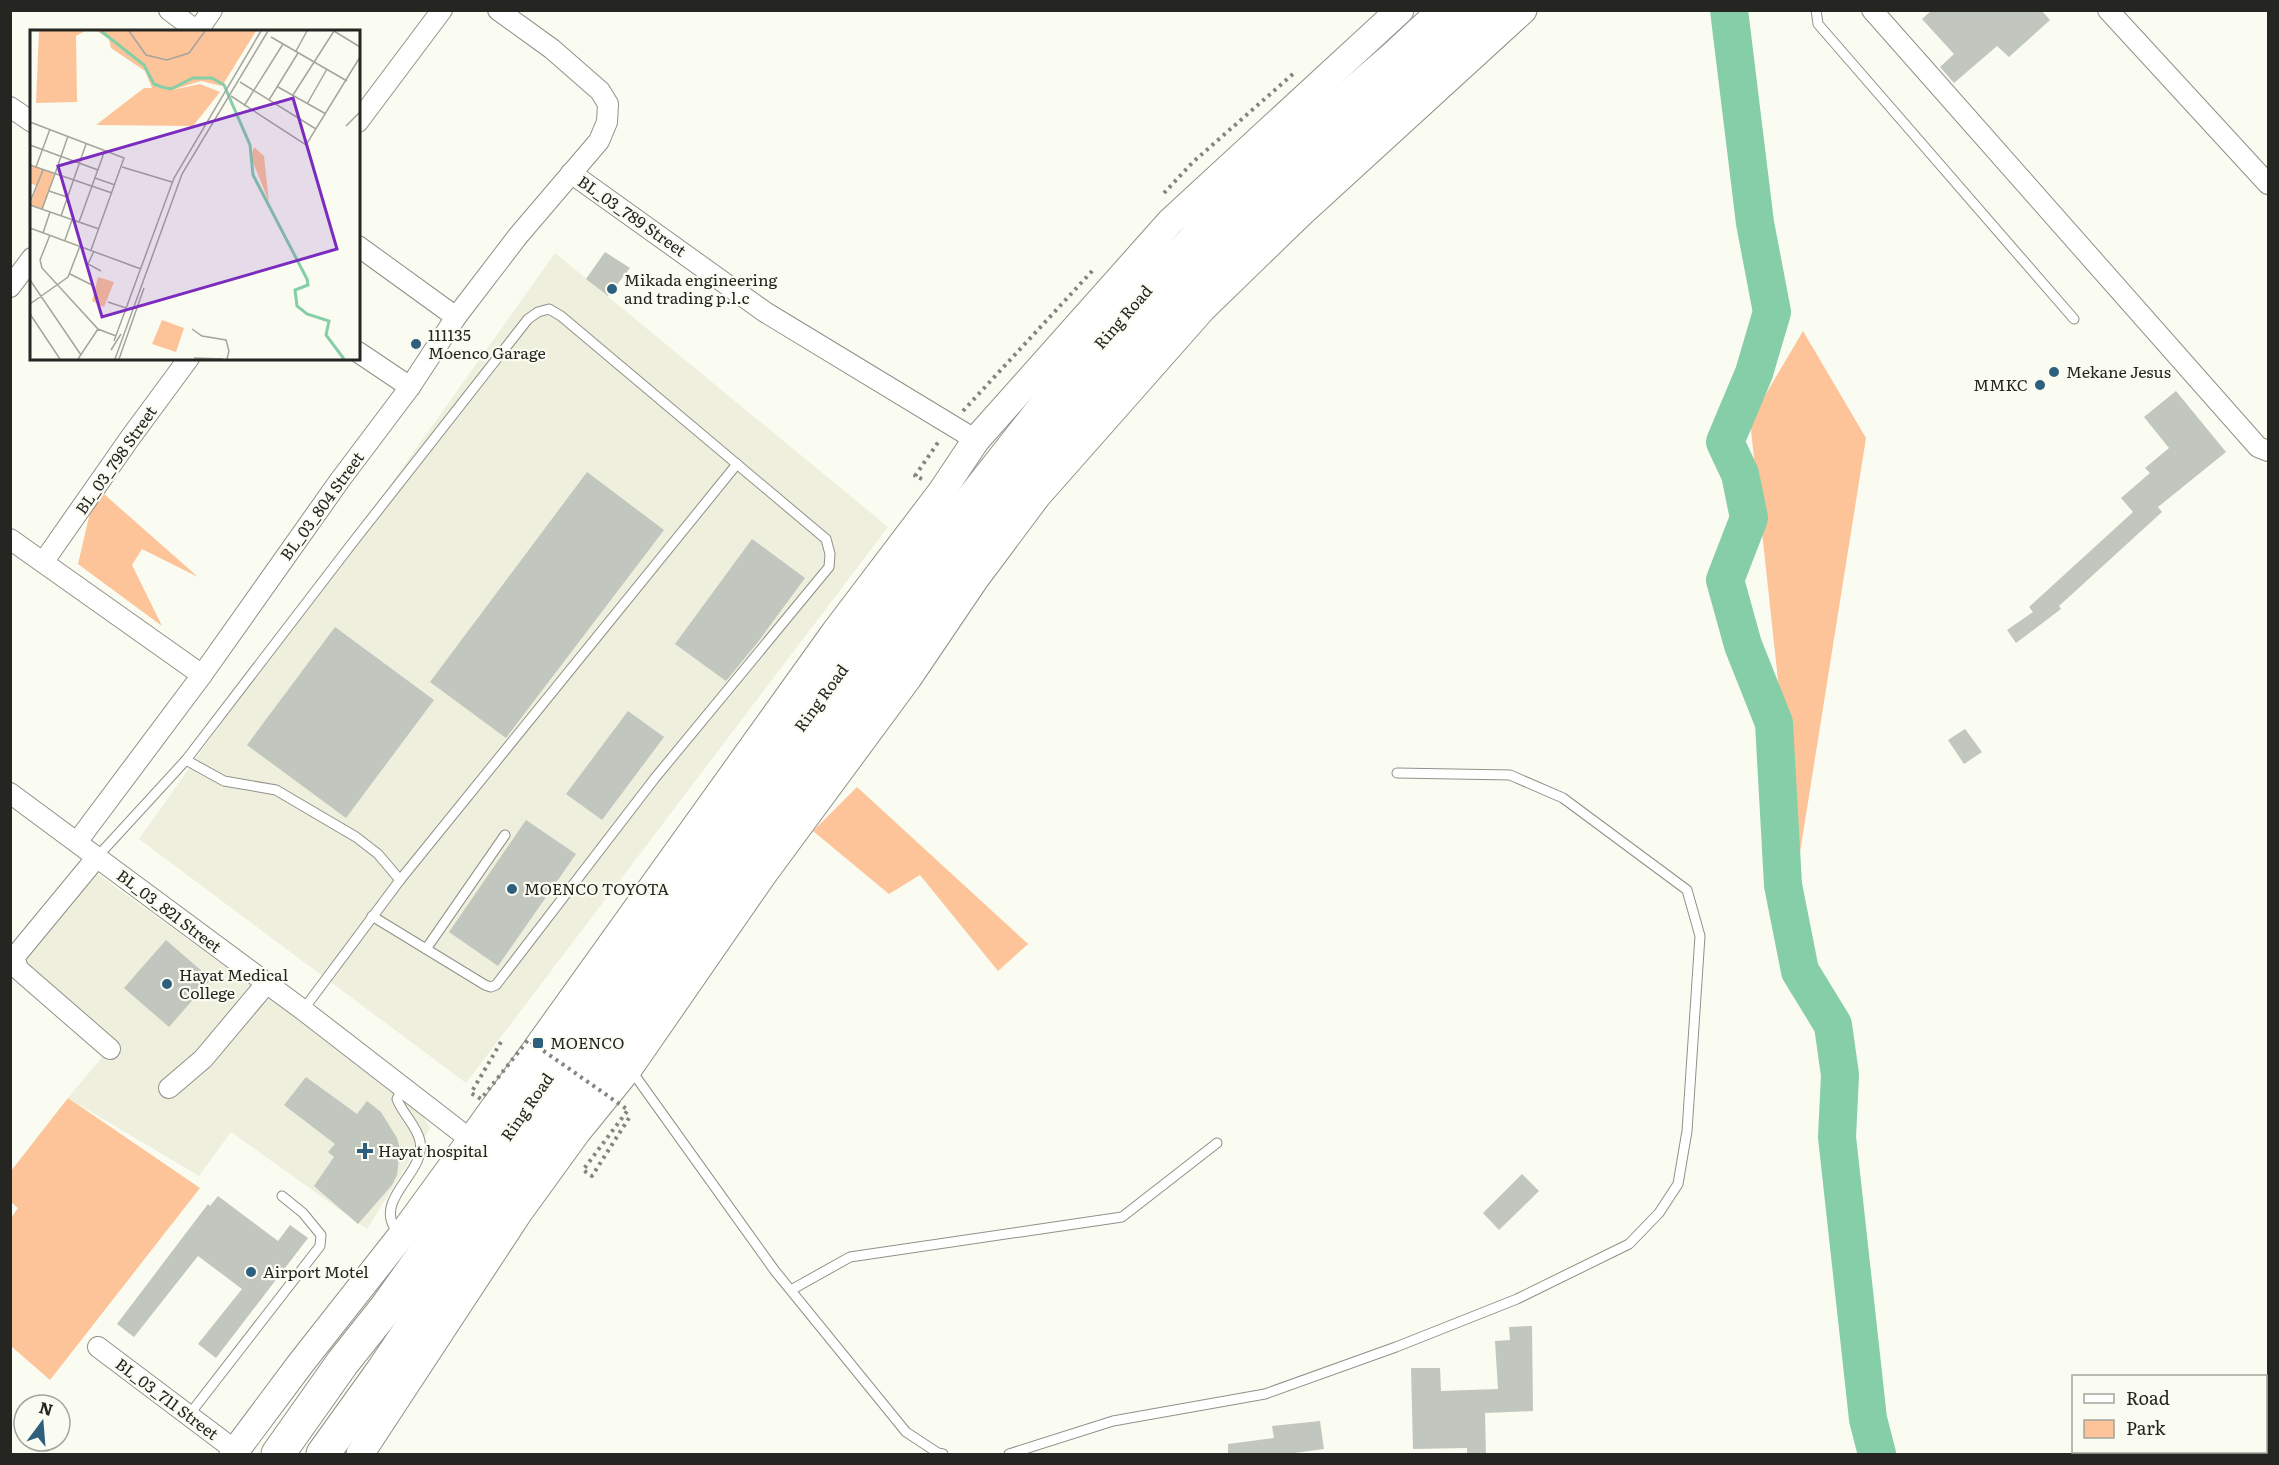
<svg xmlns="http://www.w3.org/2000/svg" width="2279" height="1465" viewBox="0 0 2279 1465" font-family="Literata,serif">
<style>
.built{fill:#eeefdd}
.green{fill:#fcc498}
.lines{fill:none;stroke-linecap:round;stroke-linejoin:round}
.river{stroke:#85cea8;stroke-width:38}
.building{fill:#c1c6be}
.lane-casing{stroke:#909188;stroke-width:11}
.street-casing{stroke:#909188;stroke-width:22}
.secondary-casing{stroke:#909188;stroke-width:29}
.highway-casing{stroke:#909188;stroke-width:35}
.path{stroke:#85857f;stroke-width:4;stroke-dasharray:3 4.5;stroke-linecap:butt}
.lane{stroke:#fff;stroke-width:9}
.street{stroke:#fff;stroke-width:20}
.secondary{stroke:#fff;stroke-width:27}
.highway{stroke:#fff;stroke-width:33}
.path-bridge{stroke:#85857f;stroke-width:4;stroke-dasharray:3 4.5;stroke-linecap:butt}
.poi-dot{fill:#2e607d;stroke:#fafbf1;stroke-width:2}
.labels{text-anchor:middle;stroke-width:4.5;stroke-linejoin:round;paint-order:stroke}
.street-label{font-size:16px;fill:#252522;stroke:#fafbf1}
.poi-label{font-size:16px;fill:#252522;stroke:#fafbf1;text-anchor:start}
.inset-river{fill:none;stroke:#85cea8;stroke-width:3}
.inset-road{fill:none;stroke:#a5a59e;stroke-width:1.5}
.view{fill:#7b2cbf;fill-opacity:0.15;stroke:#7b2cbf;stroke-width:3}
.inset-edge{fill:none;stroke:#252522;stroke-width:3}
</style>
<rect width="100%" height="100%" fill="#fafbf1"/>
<g class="built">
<polygon points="555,253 888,527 466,1083 139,839"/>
<polygon points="95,872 373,1074 421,1112 430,1128 367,1229 231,1132 199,1176 68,1098 109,1049 15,959"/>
</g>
<g class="green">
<polygon points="1803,331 1866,438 1798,865 1750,421"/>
<polygon points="96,487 198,577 142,549 132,565 162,626 78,564"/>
<polygon points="857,787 1028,944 998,971 920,875 889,894 813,831"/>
<polygon points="68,1098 200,1188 50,1380 11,1346 11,1218 18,1208 11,1202 11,1171"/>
</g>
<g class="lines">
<polyline class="river" points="1729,10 1755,223 1772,312 1754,373 1725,442 1740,474 1749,518 1725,580 1743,645 1774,723 1783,885 1800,971 1833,1025 1840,1075 1837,1137 1868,1419 1877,1454"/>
</g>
<g class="building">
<polygon points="1932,10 2041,10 2050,20 2009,57 1997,46 1954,83 1940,67 1954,54 1922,19"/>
<polygon points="605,252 630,268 608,296 586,279"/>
<polygon points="2176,391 2226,452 2158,507 2162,512 2059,606 2061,609 2016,643 2007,630 2033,612 2029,607 2133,512 2121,498 2150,473 2145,468 2169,448 2144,417"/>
<polygon points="587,472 664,530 506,738 430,682"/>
<polygon points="752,539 805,578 758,642 726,681 675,644"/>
<polygon points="335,627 434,700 346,818 247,745"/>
<polygon points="628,711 664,737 602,820 566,794"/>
<polygon points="1965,729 1982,752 1964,764 1948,740"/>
<polygon points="526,820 576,854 498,966 449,932"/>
<polygon points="166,940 211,979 169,1027 124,988"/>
<polygon points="306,1077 357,1114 367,1101 381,1112 397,1138 400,1149 397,1175 392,1185 358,1224 314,1186 334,1157 328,1152 335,1144 284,1105"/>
<polygon points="1522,1174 1539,1191 1499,1230 1483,1213"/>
<polygon points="218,1196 278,1241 290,1225 308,1238 216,1358 198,1344 242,1289 198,1256 134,1337 117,1324 208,1204 210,1206"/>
<polygon points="1532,1326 1533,1411 1485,1413 1486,1455 1467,1455 1467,1448 1413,1449 1411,1368 1440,1368 1441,1391 1498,1389 1495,1341 1510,1340 1509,1327"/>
<polygon points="1320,1421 1324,1449 1279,1455 1228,1455 1228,1444 1274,1438 1272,1426"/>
</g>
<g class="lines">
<g class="lane-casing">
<g id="lane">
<polyline points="1816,10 1818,24 2074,319"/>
<polyline points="186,760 224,781 276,790 356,837 378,854 400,880 303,1010"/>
<polyline points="97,857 186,760 350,546 528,319 538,312 549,309 561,316 826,539 830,554 829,567 655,778 496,985 491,987 485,985 372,916"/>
<polyline points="400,880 737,464"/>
<polyline points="426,949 505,835"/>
<polyline points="631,1070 775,1271 906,1432 938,1453 943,1454"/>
<path d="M399 1234C369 1200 427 1174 420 1141 417 1126 402 1113 397 1099L403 1087"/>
<polyline points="791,1290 850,1257 1122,1217 1217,1143"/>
<polyline points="189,1415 320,1246 321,1235 303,1213 282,1196"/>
<polyline points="1009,1454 1113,1421 1265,1394 1396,1347 1517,1299 1629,1244 1659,1213 1678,1184 1687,1131 1700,936 1687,890 1563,798 1510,775 1397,773"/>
</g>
</g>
<g class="street-casing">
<g id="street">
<polyline points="169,10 198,32"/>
<polyline points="1872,10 2258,447 2268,451"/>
<polyline points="2108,10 2268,184"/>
<polyline points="197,32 212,10"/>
<polyline points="10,107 32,122"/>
<polyline points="358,122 442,10"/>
<polyline points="571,173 765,312 976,440"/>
<polyline points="358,246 456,317"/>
<polyline points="10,287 32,258"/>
<polyline points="358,352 410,387"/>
<polyline points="10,539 202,675"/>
<polyline points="44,561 130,438 189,358"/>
<polyline points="10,793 303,1010 471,1140"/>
<polyline points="77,842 202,675 340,480 410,387 456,317 518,236 599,141 607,122 608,104 600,91 552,49 498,10"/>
<polyline points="97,857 17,954 15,959 18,969 110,1049"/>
<polyline points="169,1088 203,1059 266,984"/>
<polyline points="98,1347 236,1451"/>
</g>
</g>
<g class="secondary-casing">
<g id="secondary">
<polyline points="233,1454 301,1363 401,1236 471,1140 835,632 942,491 976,440 1170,222 1400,10"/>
<polyline points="360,1454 519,1212 577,1132 629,1068 762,876 908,678 975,579 1037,496 1203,308 1301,213 1523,10"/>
</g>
</g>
<g class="highway-casing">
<g id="highway">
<polyline points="278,1454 343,1362 386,1308 468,1193 529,1102 582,1033 807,716 908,581 1045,407 1119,318 1252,181 1392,60 1446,10"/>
<polyline points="323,1454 384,1369 496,1202 833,735 1025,475 1131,348 1238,237 1332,148 1441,52 1485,10"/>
</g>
</g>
<g class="path">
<polyline points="1164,193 1193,162 1293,74"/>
<polyline points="963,411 1094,269"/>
<polyline points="922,479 915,476 939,441"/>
</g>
<use href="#lane" class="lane"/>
<use href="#street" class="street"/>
<use href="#secondary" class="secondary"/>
<use href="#highway" class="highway"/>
<polyline class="path-bridge" points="501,1042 471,1093 481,1099 528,1040 628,1110 583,1170 592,1176 629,1118"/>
</g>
<g class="poi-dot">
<circle cx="612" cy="289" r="6"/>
<circle cx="416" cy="344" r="6"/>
<circle cx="2054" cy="372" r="6"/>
<circle cx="2040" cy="385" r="6"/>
<circle cx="512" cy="889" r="6"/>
<circle cx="167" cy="984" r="6"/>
<rect x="532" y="1037" width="12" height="12" rx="3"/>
<path d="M362 1142h6v6h6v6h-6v6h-6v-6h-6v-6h6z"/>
<circle cx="251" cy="1272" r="6"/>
</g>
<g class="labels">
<g class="street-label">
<text transform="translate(632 216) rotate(35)" y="6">BL_03_789 Street</text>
<text transform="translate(1123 317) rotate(-49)" y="6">Ring Road</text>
<text transform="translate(116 460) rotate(-55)" y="6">BL_03_798 Street</text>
<text transform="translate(322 506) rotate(-54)" y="6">BL_03_804 Street</text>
<text transform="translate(821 698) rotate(-54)" y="6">Ring Road</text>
<text transform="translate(169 911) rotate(37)" y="6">BL_03_821 Street</text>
<text transform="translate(527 1107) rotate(-55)" y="6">Ring Road</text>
<text transform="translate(167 1399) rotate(37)" y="6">BL_03_711 Street</text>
</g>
<g class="poi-label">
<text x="624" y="286">Mikada engineering<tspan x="624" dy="18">and trading p.l.c</tspan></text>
<text x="428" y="341">111135<tspan x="428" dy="18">Moenco Garage</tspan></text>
<text x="2066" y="378">Mekane Jesus</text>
<text x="2028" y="391" text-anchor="end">MMKC</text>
<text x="524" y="895">MOENCO TOYOTA</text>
<text x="179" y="981">Hayat Medical<tspan x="179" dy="18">College</tspan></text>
<text x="550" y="1049">MOENCO</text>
<text x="378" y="1157">Hayat hospital</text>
<text x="263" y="1278">Airport Motel</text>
</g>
</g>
<g transform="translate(30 30)">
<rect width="330" height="330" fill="#fafbf1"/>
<path d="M9 1H55L46 6 47 72 6 73ZM67 1H226L192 56 171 51 142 60 170 54 190 62 163 96 66 95 114 58H122L115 41 81 18 79 9ZM224 117 234 126 239 172 221 127ZM0 135 25 144 13 179 0 175 7 156 0 153ZM68 247 84 252 74 277 62 271ZM132 290 154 298 146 322 122 314Z" fill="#fcc498"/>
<path class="inset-river" d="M71 1 114 35 124 54 132 57 141 59 163 48H182L194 55 220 115 223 145 277 249 278 255 265 260 267 276 277 284 299 291 296 305 314 329"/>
<path class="inset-road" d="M99 1 116 25 137 30 159 23 175 1M304 1 330 17M241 7 317 51M266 21 277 1M210 52 286 99M248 57 296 84M263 65 304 1M201 66 276 115 330 27M239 70 268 23M277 74 297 39M214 76 253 14M0 92 94 128 61 220M316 96 330 82M0 115 68 140M0 135 82 163M6 137 20 99M92 137 142 152M25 144 38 106M65 148 85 155M19 161 37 167M0 172 13 140M0 175 69 199M12 179 25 144M31 186 56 114M49 192 75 120M0 198 111 239M13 203 20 182M20 205 10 230 12 238 68 299 86 306M35 210 42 190M64 221 58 234 71 241M40 244 62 255M0 250 51 325M78 272 96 278M0 274 38 247 50 216M0 284 30 329M162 299 172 306 196 310 199 321 197 329M84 311 144 148 231 1M81 320 91 304M164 328 193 329M48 329 68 299M85 329 152 144 238 1M89 329 114 258"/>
<path class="view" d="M263 68 307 219 72 287 28 136Z"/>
<rect width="330" height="330" class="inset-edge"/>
</g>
<rect width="2279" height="1465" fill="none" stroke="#252522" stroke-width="24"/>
<rect x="2072" y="1375" width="195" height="78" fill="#fafbf1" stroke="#a5a59e" stroke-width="1.5"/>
<rect x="2084" y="1394" width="30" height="9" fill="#ffffff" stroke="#a5a59e" stroke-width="1.5"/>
<text x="2126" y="1405" font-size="18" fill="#252522">Road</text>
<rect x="2084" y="1420" width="30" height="18" fill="#fcc498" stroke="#a5a59e" stroke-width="1.5"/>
<text x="2126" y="1435" font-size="18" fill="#252522">Park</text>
<g transform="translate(42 1423) rotate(16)"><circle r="28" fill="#fafbf1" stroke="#a5a59e" stroke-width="1.5"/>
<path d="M0-4.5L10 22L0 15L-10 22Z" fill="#2e607d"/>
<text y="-9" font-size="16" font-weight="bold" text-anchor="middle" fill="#252522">N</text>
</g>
</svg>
